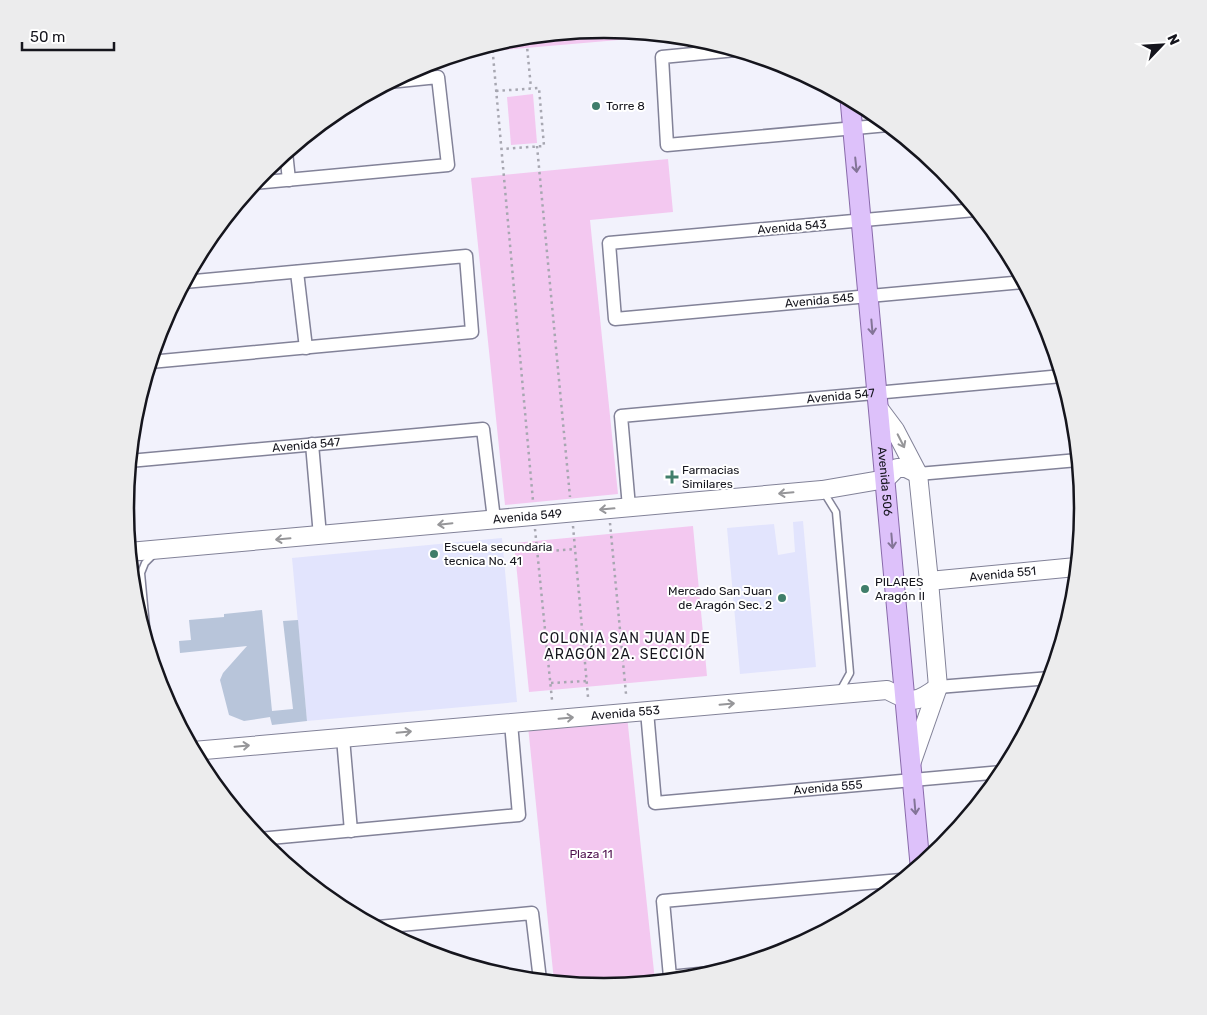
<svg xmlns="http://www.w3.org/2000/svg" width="1207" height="1015" viewBox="0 0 1207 1015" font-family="Rubik,sans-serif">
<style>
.built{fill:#e2e4fd}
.green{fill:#f3c8f0}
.building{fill:#b8c5da}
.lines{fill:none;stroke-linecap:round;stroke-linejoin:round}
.lane-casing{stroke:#828298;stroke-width:9}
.street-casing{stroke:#828298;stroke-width:15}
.secondary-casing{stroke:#828298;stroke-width:20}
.primary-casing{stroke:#896aab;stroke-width:21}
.path{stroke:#a7a7b1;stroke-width:2.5;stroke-dasharray:2.5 4;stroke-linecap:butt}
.lane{stroke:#fff;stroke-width:6}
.street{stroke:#fff;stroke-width:12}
.secondary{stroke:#fff;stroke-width:18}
.primary{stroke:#ddc1fa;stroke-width:19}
.oneway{stroke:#837497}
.oneway2{stroke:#969699}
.poi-dot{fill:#407e6a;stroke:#fff;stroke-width:2}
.labels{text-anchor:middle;stroke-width:4;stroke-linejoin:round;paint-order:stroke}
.poi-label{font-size:12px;fill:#15151d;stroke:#fff;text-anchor:start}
.street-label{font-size:12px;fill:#15151d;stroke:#fff}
.park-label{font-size:12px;fill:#4f104e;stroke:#fff}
.neighbourhood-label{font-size:14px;letter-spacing:1px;fill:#15151d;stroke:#fff}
.rim{fill:none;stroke:#15151d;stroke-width:2.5}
</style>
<rect width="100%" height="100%" fill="#f2f2fc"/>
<g class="built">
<polygon points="803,521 816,667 740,674 727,528 774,524 778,555 795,552 793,522"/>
<polygon points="502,538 517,702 307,721 292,558"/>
</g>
<g class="green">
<polygon points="604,29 665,36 457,54 510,38"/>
<polygon points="533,94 537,143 511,145 507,97"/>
<polygon points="668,159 673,212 590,220 618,494 505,505 471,178"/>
<polygon points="693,526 707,676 529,692 514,543"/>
<polygon points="627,716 655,981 604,986 554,981 528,726"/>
</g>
<polygon class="building" points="262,610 272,711 293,709 283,621 298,620 307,721 272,725 270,717 244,721 229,715 220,680 223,673 247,646 180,653 179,641 191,640 189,620 224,617 224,614"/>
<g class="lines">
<g class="lane-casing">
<g id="lane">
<polyline points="823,491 836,512 850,673 840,691"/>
<polyline points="148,648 141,573 145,563 155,553"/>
</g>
</g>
<g class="street-casing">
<g id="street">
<polyline points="736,50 662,57 667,145 888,125"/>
<polyline points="286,152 289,180"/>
<polyline points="253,183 448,165 438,77 389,82"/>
<path id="s1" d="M975 210 609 243 615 319 1023 282"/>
<polyline points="297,272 306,348"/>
<polyline points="150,362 472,332 466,256 184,282"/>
<polyline points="312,444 320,536"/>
<path id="s2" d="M129 461 483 429 494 519"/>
<polyline points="918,474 1078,460"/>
<path id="s3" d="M629 507 621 416 1062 376"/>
<polyline points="938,687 1050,678"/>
<path id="s4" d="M647 711 655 803 1002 772"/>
<polyline points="343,738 351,831"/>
<polyline points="259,839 519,815 511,723"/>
<polyline points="378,927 532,913 540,980"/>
<polyline points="709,973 670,977 663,901 901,880"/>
</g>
</g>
<g class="secondary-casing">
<g id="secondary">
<polyline points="880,410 895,430 918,474 929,581 938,687 911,764"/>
<path id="s5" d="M129 552 822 490 886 479 897 468H906L918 474"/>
<path id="s6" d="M929 581 1076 567"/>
<path id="s7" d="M193 751 887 690C912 703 915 704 938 687"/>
</g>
</g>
<g class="primary-casing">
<g id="primary">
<path id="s8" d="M850 99 920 864"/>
</g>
</g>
<g class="path">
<polyline points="526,36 531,88"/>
<polyline points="492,44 533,501"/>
<polyline points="496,91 539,88 544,146 502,149"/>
<polyline points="537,146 570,497"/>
<polyline points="610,523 626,694"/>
<polyline points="573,526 588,697"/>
<polyline points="535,529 552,700"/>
<polyline points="537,552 575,549"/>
<polyline points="551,683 586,681"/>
</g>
<use href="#lane" class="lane"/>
<use href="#street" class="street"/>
<use href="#secondary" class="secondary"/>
<use href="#primary" class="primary"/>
</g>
<defs><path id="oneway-shaft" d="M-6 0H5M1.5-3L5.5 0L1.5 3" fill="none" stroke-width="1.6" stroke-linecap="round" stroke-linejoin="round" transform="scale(1.25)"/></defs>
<g class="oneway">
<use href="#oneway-shaft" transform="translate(856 165) rotate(84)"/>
<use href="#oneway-shaft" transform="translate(872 327) rotate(85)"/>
<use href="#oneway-shaft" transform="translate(892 541) rotate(85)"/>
<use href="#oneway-shaft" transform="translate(915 807) rotate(85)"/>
</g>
<g class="oneway2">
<use href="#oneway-shaft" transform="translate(901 441) rotate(63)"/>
<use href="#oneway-shaft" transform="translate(786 493) rotate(175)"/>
<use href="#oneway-shaft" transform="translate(607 509) rotate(175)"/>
<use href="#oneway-shaft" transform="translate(445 524) rotate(174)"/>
<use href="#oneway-shaft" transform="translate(283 539) rotate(175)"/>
<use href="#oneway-shaft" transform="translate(727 704) rotate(-5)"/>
<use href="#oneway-shaft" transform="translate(566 718) rotate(-5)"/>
<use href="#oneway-shaft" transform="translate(404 732) rotate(-5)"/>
<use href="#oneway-shaft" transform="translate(242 746) rotate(-5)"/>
</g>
<g class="poi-dot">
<circle cx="596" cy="106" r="5"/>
<path d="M669.5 469.5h5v5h5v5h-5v5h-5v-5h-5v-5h5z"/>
<circle cx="434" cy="554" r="5"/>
<circle cx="865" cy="589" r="5"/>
<circle cx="782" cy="598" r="5"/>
</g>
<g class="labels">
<g class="poi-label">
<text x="606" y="110">Torre 8</text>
<text x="682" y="474">Farmacias<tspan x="682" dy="14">Similares</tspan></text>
<text x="444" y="551">Escuela secundaria<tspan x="444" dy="14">tecnica No. 41</tspan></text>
<text x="875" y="586">PILARES<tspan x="875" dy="14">Aragón II</tspan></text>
<text x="772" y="595" text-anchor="end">Mercado San Juan<tspan x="772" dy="14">de Aragón Sec. 2</tspan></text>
</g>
<g class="street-label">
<text transform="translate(792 227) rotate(-5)" y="4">Avenida 543</text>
<text dy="4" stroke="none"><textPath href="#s1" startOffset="649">Avenida 545</textPath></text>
<text dy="4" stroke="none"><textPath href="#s3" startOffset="312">Avenida 547</textPath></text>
<text dy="4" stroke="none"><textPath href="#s2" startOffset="178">Avenida 547</textPath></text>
<text dy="4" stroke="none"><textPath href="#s8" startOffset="384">Avenida 506</textPath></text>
<text dy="4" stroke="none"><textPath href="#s5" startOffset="400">Avenida 549</textPath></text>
<text dy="4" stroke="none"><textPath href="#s6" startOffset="74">Avenida 551</textPath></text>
<text dy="4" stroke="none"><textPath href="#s7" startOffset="434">Avenida 553</textPath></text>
<text dy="4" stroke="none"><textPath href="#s4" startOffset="266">Avenida 555</textPath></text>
</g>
<g class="park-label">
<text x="591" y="858">Plaza 11</text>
</g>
<g class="neighbourhood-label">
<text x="625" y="643">COLONIA SAN JUAN DE<tspan x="625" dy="16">ARAGÓN 2A. SECCIÓN</tspan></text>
</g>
</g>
<path d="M0 0H1207V1015H0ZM134 508a470 470 0 1 1 940 0a470 470 0 1 1-940 0Z" fill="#ececed" fill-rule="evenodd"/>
<path class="rim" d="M134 508a470 470 0 1 1 940 0a470 470 0 1 1-940 0Z"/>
<g transform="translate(1162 45) rotate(65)" stroke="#ffffff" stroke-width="4" paint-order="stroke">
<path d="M0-4L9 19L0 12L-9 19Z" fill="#15151d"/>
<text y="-8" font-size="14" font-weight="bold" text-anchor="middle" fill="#15151d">N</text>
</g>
<path d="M22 42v8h92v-8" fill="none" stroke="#15151d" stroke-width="2.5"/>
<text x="30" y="42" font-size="15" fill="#15151d" stroke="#ffffff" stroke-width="4" paint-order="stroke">50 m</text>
</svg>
